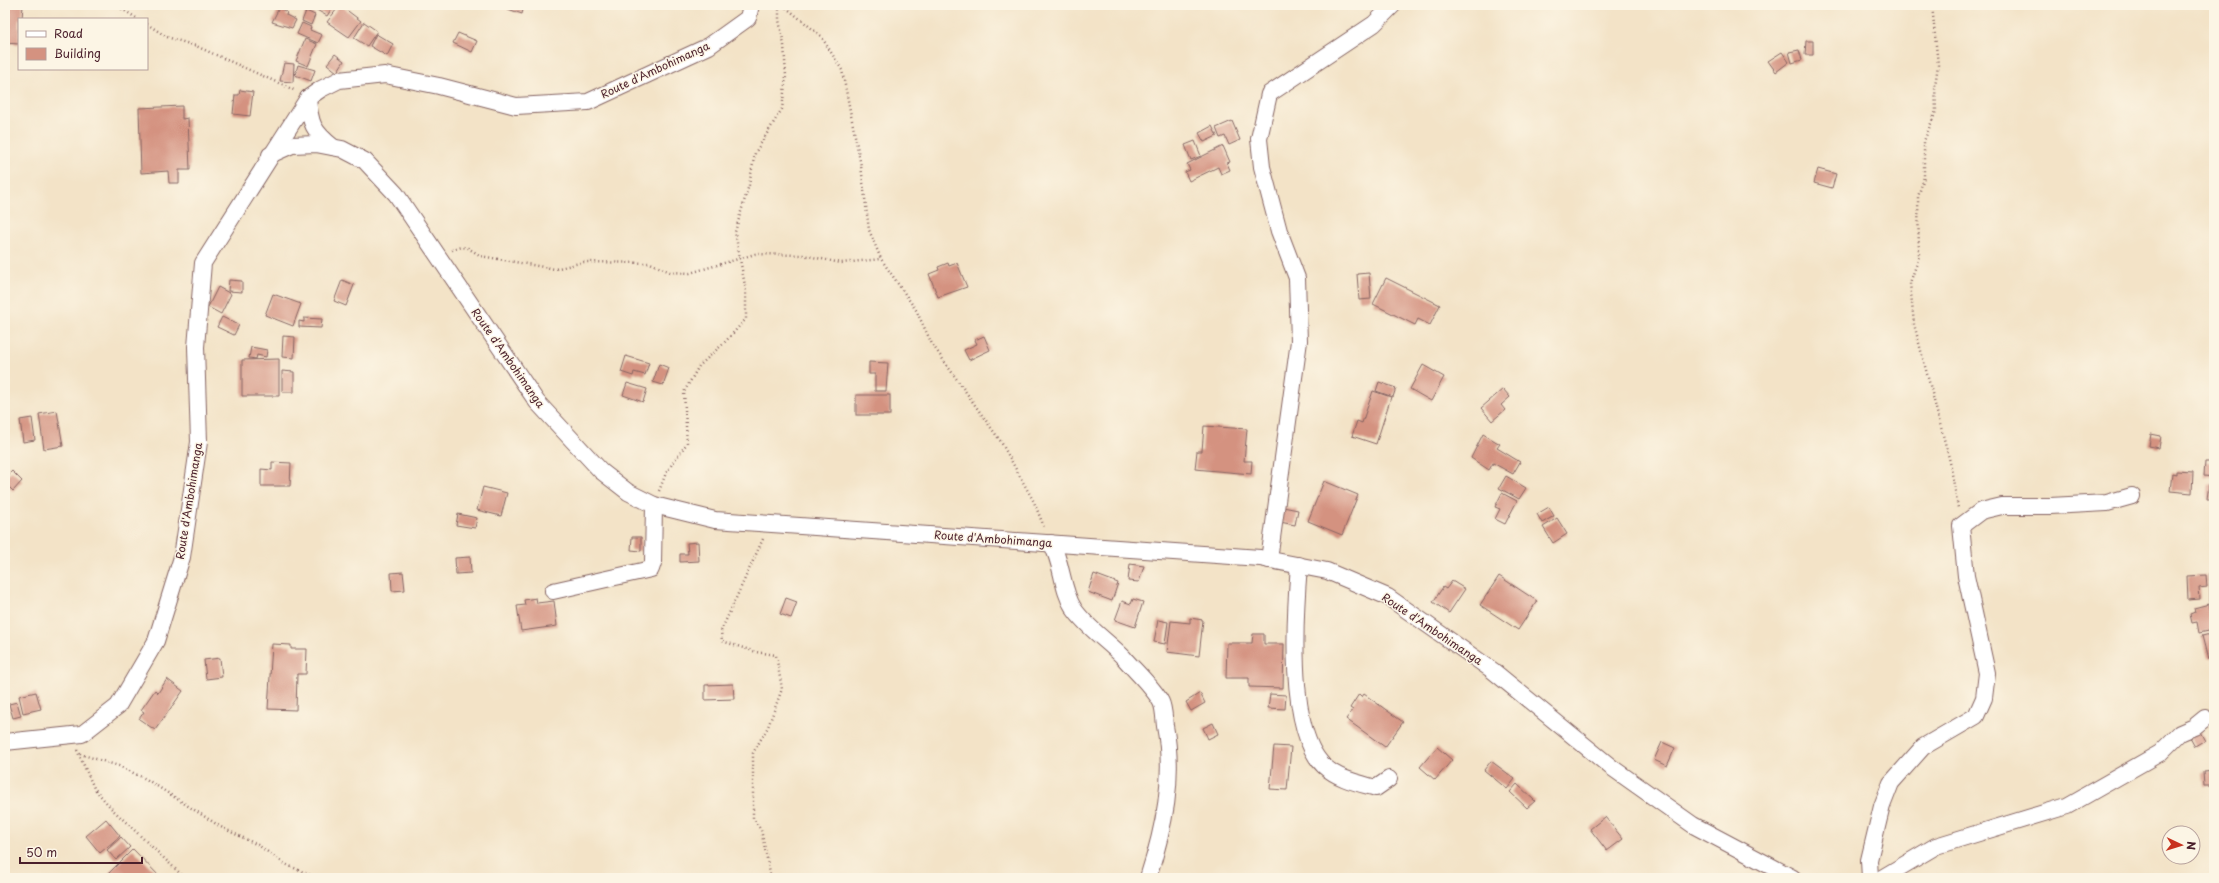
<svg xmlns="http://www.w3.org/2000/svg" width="2219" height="883" viewBox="0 0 2219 883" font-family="'Playpen Sans',sans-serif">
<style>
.building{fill:#d49280}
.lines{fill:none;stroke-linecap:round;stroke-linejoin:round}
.minor-casing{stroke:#856462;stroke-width:18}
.path{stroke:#856462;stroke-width:2.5;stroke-dasharray:1 3;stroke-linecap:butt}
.minor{stroke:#fff;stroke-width:16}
.labels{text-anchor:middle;stroke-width:3;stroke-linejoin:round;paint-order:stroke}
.street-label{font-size:11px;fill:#4a1f2b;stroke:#fcf5e5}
</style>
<rect width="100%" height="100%" fill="#fcf5e5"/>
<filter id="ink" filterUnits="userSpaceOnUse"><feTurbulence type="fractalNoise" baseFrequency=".025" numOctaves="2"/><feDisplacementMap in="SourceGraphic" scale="8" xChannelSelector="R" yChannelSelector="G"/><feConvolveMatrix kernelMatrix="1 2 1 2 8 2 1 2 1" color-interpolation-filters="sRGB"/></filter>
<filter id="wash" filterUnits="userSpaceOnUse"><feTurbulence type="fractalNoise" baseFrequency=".012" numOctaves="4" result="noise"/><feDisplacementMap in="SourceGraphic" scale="16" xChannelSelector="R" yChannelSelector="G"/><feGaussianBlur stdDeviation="0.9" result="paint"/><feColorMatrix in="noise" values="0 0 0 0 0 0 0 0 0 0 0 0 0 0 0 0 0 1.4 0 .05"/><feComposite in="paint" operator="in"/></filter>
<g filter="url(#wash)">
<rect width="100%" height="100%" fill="#f3e3c7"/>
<g id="blocks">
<g class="building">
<polygon points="5,5 23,5 22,19 19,19 19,44 5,43"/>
<polygon points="304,5 313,5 312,11 304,10"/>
<polygon points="318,5 334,5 327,16 315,9"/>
<polygon points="340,5 361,21 349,37 327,22"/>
<polygon points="510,5 524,5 522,14 508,9"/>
<polygon points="279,8 287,12 286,15 296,20 292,28 272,22"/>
<polygon points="306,11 315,15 311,25 302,21"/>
<polygon points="364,22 377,31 367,46 354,38"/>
<polygon points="302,23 311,27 310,30 322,35 318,43 297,34"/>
<polygon points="458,33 477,41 472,52 453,43"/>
<polygon points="376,34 393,44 387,56 370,46"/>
<polygon points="305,39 317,44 308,66 296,61"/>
<polygon points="1806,41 1813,41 1813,55 1805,55"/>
<polygon points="1799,50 1802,60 1792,63 1789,52"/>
<polygon points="1782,52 1789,62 1776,72 1768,61"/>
<polygon points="335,54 344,61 337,72 327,64"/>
<polygon points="284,63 294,64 293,82 280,81"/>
<polygon points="298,65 315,70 311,81 295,75"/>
<polygon points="240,90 253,92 250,116 233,114 235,95 239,95"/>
<polygon points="182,106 182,119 188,118 190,170 179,170 179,183 169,183 168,171 141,173 139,108"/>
<polygon points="1232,121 1240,140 1229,145 1225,136 1220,138 1216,128"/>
<polygon points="1212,126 1217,136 1204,142 1199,133"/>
<polygon points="1195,141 1201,156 1191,160 1185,145"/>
<polygon points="1223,146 1230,162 1227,163 1230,170 1221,174 1218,167 1189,181 1185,172 1190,170 1187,164"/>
<polygon points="1818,169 1836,174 1832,188 1814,183"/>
<polygon points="948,263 949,266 957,263 967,287 938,297 929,274 939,270 938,267"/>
<polygon points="1369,273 1371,299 1359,300 1357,274"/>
<polygon points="1386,278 1440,305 1430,325 1418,319 1415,325 1373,304"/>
<polygon points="229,280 242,281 242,292 228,291"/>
<polygon points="342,280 354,285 346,306 334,301"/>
<polygon points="218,287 231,294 221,314 208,307"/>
<polygon points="273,294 301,304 293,326 265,315"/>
<polygon points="222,317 239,325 234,335 217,327"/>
<polygon points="304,318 322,319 321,328 299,327 299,321 304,322"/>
<polygon points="283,336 295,337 294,358 282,357"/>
<polygon points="984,336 990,350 969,360 964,350 977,344 975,340"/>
<polygon points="251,347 267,350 266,357 257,355 256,359 249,358"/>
<polygon points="626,356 649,363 645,375 634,372 633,376 621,372"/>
<polygon points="279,359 279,396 242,396 242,360"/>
<polygon points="869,362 888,363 886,391 875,391 875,374 869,374"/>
<polygon points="659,364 669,368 663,385 653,382"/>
<polygon points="1423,365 1444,377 1431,401 1410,389"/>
<polygon points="282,371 294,372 294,392 282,392"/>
<polygon points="1379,382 1396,388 1393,397 1376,391"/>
<polygon points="627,383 647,389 643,402 623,395"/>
<polygon points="1503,389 1510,397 1501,405 1505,410 1492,421 1481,408"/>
<polygon points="1373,391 1391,397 1376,444 1352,436 1357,421 1362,423"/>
<rect x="856" y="395" width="34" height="20"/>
<polygon points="57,411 63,446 44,449 39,414"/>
<polygon points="32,418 35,440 23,442 20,420"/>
<polygon points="1204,426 1247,429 1244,461 1252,461 1251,474 1195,469 1197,451 1202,451"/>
<polygon points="1483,434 1500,444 1497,448 1520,462 1513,474 1493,463 1489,470 1471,458"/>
<polygon points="2151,434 2161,436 2159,448 2149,446"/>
<polygon points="272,462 291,463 290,486 261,486 261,469 272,470"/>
<polygon points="2205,462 2214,462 2214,477 2204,476"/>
<polygon points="12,471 22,481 13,491 5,483 5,478"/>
<polygon points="2176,471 2193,472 2192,493 2170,491 2172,473 2176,474"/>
<polygon points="1506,476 1526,488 1519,499 1499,488"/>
<polygon points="1324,481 1358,495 1342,535 1308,521"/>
<polygon points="2209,484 2214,485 2214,499 2207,499"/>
<polygon points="483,487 507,493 501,516 477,510"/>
<polygon points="1502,493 1517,501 1505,524 1495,519 1500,509 1495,507"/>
<polygon points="1283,507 1298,510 1295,525 1280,522"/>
<polygon points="1549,507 1554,516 1542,523 1537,514"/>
<polygon points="458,514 477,518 475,528 456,525"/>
<polygon points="1557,518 1567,534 1553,543 1543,527"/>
<polygon points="632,537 641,537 641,551 631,550"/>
<polygon points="698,542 699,561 680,562 680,554 688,554 687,543"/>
<polygon points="470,557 471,573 456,574 455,558"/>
<polygon points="1130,564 1144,566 1139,582 1128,581"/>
<rect x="2210" y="564" width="4" height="38"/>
<polygon points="403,572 405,590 392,591 391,573"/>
<polygon points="1094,574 1118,583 1112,601 1088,592"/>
<polygon points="2206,575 2207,587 2199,588 2200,599 2188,600 2187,576"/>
<polygon points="1499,576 1537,601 1518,630 1480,605"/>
<polygon points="1452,581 1465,589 1449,613 1433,602 1443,587 1446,589"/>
<polygon points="536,598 537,603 554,601 557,626 521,631 517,606 525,605 524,600"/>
<polygon points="786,598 797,602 791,618 780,614"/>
<polygon points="1133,599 1143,602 1135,627 1115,620 1122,601 1131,604"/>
<polygon points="2209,604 2214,630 2199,633 2197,622 2192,623 2190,614 2195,612 2194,608"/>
<polygon points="1190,618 1203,620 1199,656 1167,652 1171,621 1190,623"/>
<polygon points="1158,620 1168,622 1165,644 1154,642"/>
<polygon points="2214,633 2214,658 2208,659 2202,636"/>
<polygon points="1253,634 1264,634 1264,644 1284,644 1283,688 1249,687 1249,678 1226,678 1227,643 1252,643"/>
<polygon points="272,644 291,645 291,649 307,649 306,674 297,674 296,710 268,709"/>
<polygon points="220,658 222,677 206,679 204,660"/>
<polygon points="167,679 183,691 155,730 139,719 144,712 141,710 155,690 158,693"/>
<polygon points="733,684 734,699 705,700 705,685"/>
<polygon points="36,692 41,709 23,713 19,696"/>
<polygon points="1200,693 1205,703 1191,711 1186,702"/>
<polygon points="1270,694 1286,695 1285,709 1268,708"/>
<polygon points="1359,694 1362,697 1364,694 1403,722 1385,747 1346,719 1353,710 1350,708"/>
<polygon points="17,702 21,716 13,718 9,704"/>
<polygon points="1213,723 1218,734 1208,739 1203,728"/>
<polygon points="2199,730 2205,741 2195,747 2189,736"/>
<polygon points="1662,742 1675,748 1667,766 1654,760"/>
<polygon points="1274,746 1291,747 1287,790 1270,789"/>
<polygon points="1437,747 1452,760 1435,780 1420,767"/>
<polygon points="1491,761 1515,779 1507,789 1484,770"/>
<polygon points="2214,771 2214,786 2204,786 2203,772"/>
<polygon points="1517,784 1535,801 1527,808 1510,792"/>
<polygon points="1605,817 1623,839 1607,851 1590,829"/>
<polygon points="106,819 120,836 100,853 86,836"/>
<polygon points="121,837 130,847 116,860 107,850"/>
<polygon points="133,849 161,878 104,878"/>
</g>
</g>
</g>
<g filter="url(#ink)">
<use href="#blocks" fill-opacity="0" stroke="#856462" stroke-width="1"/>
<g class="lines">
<g class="minor-casing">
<g id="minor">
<path d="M308 98C310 124 313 131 333 147"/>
<polyline points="270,155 292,145 316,144 342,149 365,161 396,194 537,402 601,471 628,492 654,505 715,520 1260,558 1327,571 1388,597 1492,670 1611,767 1693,825 1793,878"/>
<path d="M1051 543C1063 563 1061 589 1074 609 1087 628 1108 641 1124 658 1134 670 1154 688 1161 702 1164 708 1164 719 1165 726 1175 778 1164 828 1148 878"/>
<polyline points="1269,560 1299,341 1297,278 1279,231 1262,167 1259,139 1269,94 1374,24 1393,5"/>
<path d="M1299 565C1295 614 1287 731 1324 766 1338 779 1358 783 1376 788L1389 779"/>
<polyline points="553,591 651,569 653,563 654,505"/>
<polyline points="5,742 82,734 118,706 156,641 182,557 199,442 196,347 203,263 308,98 321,89 339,80 385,75 439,86 516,106 588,102 709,46 748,18 751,5"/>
<polyline points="1870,878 1869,860 1882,806 1891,783 1923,747 1976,716 1984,698 1987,673 1966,576 1961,526 1981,511 2002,506 2050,506 2107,503 2132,496"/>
<polyline points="1882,878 1936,846 2067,806 2160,753 2180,733 2194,727 2205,718"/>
</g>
</g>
<g class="path">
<polyline points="120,5 122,9 138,19"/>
<polyline points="783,5 821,36 842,70 861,166 869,230 881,259 916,310 932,344 1001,442 1034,502 1044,527"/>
<polyline points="1932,5 1938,65 1935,86 1936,111 1924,141 1924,177 1918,197 1919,257 1910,283 1914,324 1950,462 1958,508"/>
<polyline points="147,24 167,37 196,46 294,90"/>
<polyline points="452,250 462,247 468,248 481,256 555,269 584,262 650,263 670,272 690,273 755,254 803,255 841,263 881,259"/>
<polyline points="659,491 666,473 687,443 684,392 699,366 724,343 746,319 746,291 735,232 749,185 755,153 782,109 786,76 784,45 779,20 779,5"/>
<polyline points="763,539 721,631 722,641 756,652 776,655 782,689 768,727 753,753 753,818 761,830 771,878"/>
<polyline points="77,750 94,788 111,808 185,878"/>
<polyline points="80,754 119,766 146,779 221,827 258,845 285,864 317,878"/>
</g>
<use href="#minor" class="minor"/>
</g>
</g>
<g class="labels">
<g class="street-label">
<text transform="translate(655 70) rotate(-25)" y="4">Route d'Ambohimanga</text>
<text transform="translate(508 358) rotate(55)" y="4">Route d'Ambohimanga</text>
<text transform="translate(189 501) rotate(-81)" y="4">Route d'Ambohimanga</text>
<text transform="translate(993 539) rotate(4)" y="4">Route d'Ambohimanga</text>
<text transform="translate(1432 629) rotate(34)" y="4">Route d'Ambohimanga</text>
</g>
</g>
<rect width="2219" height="883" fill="none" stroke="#fcf5e5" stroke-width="20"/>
<rect x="18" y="18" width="130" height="52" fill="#fcf5e5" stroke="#b59f9b"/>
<rect x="26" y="31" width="20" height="6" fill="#ffffff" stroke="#b59f9b"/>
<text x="54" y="38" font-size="12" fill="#4a1f2b">Road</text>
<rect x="26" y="48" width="20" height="12" fill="#d49280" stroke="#b59f9b"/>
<text x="54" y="58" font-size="12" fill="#4a1f2b">Building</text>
<g transform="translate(2181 845) rotate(94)"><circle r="19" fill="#fcf5e5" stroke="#b59f9b"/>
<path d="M0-3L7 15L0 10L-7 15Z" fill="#c8321e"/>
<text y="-6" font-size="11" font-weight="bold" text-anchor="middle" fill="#4a1f2b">N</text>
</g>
<path d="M20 857v6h122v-6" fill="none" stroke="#4a1f2b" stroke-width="2"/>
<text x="26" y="857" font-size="12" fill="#4a1f2b" stroke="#fcf5e5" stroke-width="3" paint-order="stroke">50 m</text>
</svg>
